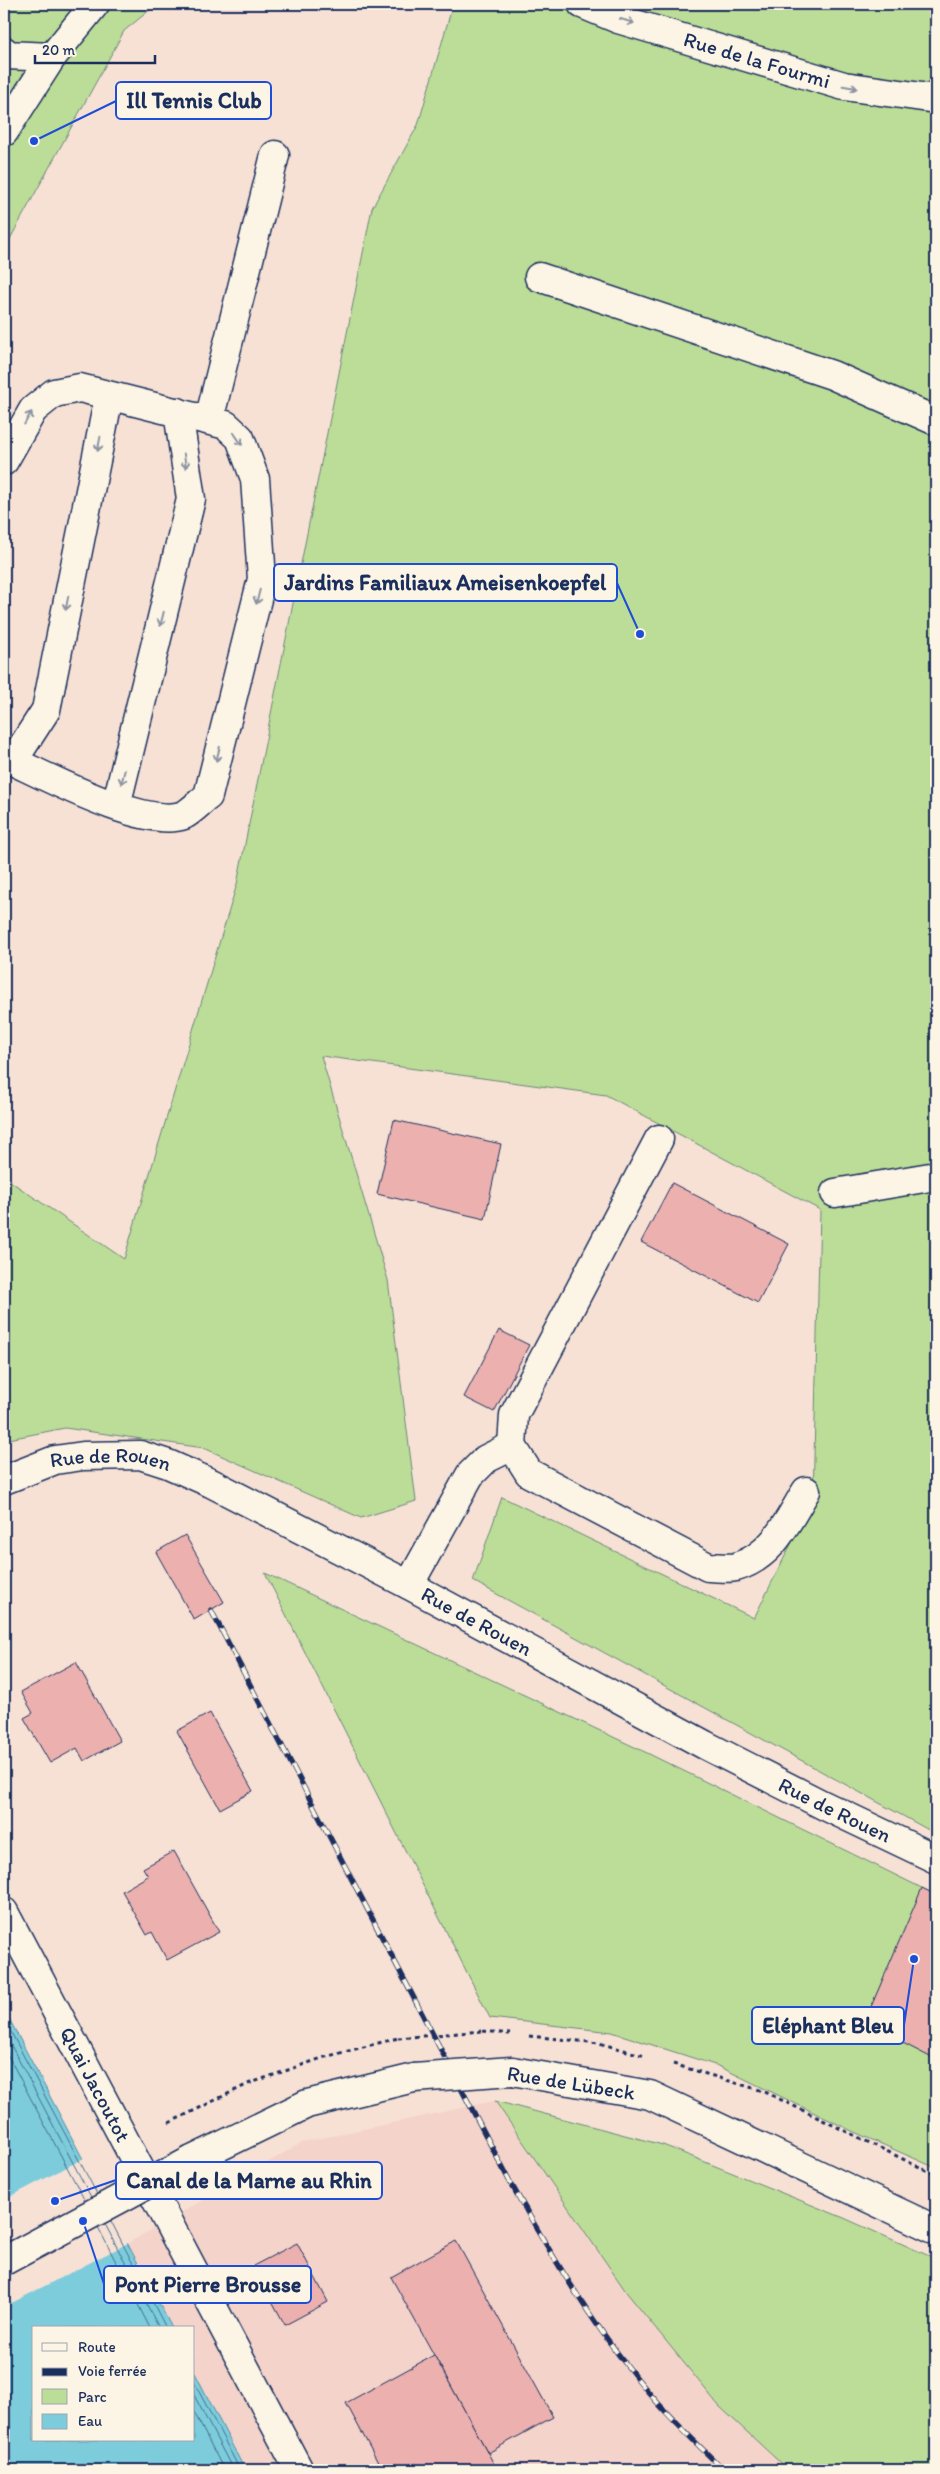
<svg xmlns="http://www.w3.org/2000/svg" width="940" height="2474" viewBox="0 0 940 2474" font-family="Itim,sans-serif">
<style>
.built{fill:#f4d3ca;fill-rule:evenodd}
.green{fill:#bcdd97;stroke:#6c867a}
.water{fill:#7dccdb;stroke:#568da9}
.pier{fill:#f7e1d5}
.lines{fill:none;stroke-linecap:round;stroke-linejoin:round}
.shore{stroke:#426e90;stroke-width:1}
.building{fill:#ecb1af;stroke:#1b2f5e}
.minor-casing{stroke:#1b2f5e;stroke-width:31}
.major-casing{stroke:#1b2f5e;stroke-width:31}
.path{stroke:#1b2f5e;stroke-width:3;stroke-dasharray:4 4;stroke-linecap:butt}
.minor{stroke:#fcf5e5;stroke-width:28}
.major{stroke:#fcf5e5;stroke-width:28}
.rail-casing{stroke:#1b2f5e;stroke-width:5.5}
.rail{stroke:#fcf5e5;stroke-width:4;stroke-dasharray:11;stroke-linecap:butt}
.major-bridge-casing{stroke:#1b2f5e;stroke-width:31;stroke-linecap:butt}
.path-bridge{stroke:#1b2f5e;stroke-width:3;stroke-dasharray:4 4;stroke-linecap:butt}
.major-bridge{stroke:#fcf5e5;stroke-width:28}
.oneway{stroke:#8c92a2}
.labels{text-anchor:middle;stroke-width:4.5;stroke-linejoin:round;paint-order:stroke}
.street-label{font-size:21px;fill:#1b2f5e;stroke:#fcf5e5}
.leader{fill:none;stroke:#1d4ed8;stroke-width:2}
.callout-dot{fill:#1d4ed8;stroke:#fcf5e5;stroke-width:2}
.callout{fill:#fcf5e5;stroke:#1d4ed8;stroke-width:2}
.callout-label{font-size:22px;text-anchor:middle;font-weight:bold;fill:#1b2f5e}
</style>
<rect width="100%" height="100%" fill="#f7e1d5"/>
<filter id="ink" filterUnits="userSpaceOnUse"><feTurbulence type="fractalNoise" baseFrequency=".02" numOctaves="2"/><feDisplacementMap in="SourceGraphic" scale="10" xChannelSelector="R" yChannelSelector="G"/><feConvolveMatrix kernelMatrix="1 2 1 2 8 2 1 2 1" color-interpolation-filters="sRGB"/></filter>
<g filter="url(#ink)">
<path class="built" d="M494 2101 627 2293 719 2406 788 2470H4V2307L128 2243 303 2142ZM34 2328H194V2440H34Z"/>
<g class="green">
<polygon points="4,4 157,4 124,31 4,250"/>
<polygon points="453,4 936,4 936,1834 473,1581 502,1497 754,1618 813,1500 820,1210 606,1095 321,1056 388,1280 416,1501 361,1518 204,1448 65,1428 4,1440 4,1177 124,1259 237,884 372,208 418,125"/>
<polygon points="265,1573 643,1751 936,1895 936,2168 852,2131 718,2066 612,2032 490,2018"/>
<polygon points="495,2101 663,2145 844,2218 936,2259 936,2470 788,2470 719,2406 627,2293"/>
</g>
<polygon class="water" points="4,2009 172,2328 34,2328 34,2440 194,2440 194,2371 245,2470 4,2470"/>
<polygon class="pier" points="86,2157 130,2242 4,2307 4,2200"/>
<g class="lines">
<g class="shore">
<polyline points="4,2019 97,2194"/>
<polyline points="4,2032 91,2197"/>
<polyline points="4,2048 85,2201"/>
<polyline points="111,2221 166,2328"/>
<polyline points="105,2224 159,2328"/>
<polyline points="98,2227 150,2328"/>
<polyline points="194,2382 240,2470"/>
<polyline points="194,2395 233,2470"/>
<polyline points="194,2412 224,2470"/>
</g>
</g>
<g class="building">
<polygon points="394,1120 501,1144 485,1219 377,1194"/>
<polygon points="672,1183 789,1244 758,1303 641,1242"/>
<polygon points="499,1330 529,1345 494,1412 464,1397"/>
<polygon points="185,1535 224,1602 194,1620 156,1552"/>
<polygon points="76,1662 120,1741 84,1761 77,1748 50,1763 24,1718 33,1713 21,1692"/>
<polygon points="210,1713 253,1791 220,1809 177,1731"/>
<polygon points="174,1851 219,1932 167,1960 152,1932 147,1935 122,1891 148,1876 143,1868"/>
<polygon points="922,1888 936,1895 936,2060 864,2023"/>
<polygon points="456,2241 553,2417 488,2453 391,2277"/>
<polygon points="297,2243 328,2302 285,2325 253,2266"/>
<polygon points="434,2355 488,2453 497,2470 382,2470 346,2403"/>
</g>
<g class="lines">
<g class="minor-casing">
<g id="minor">
<path id="s1" d="M582 4 618 19 844 86 936 99"/>
<polyline points="4,51 6,55 52,57 95,4"/>
<polyline points="4,132 52,57"/>
<polyline points="539,277 832,375 936,421"/>
<polyline points="209,420 275,155"/>
<path d="M4 461 33 410 54 393 80 388 226 425 240 438 255 479 262 579 208 796C201 801 192 811 184 815 145 830 42 774 4 757"/>
<polyline points="13,761 46,710 109,396"/>
<polyline points="116,806 191,499 178,412"/>
<path d="M659 1139 514 1415 512 1446 529 1473 708 1567C717 1567 728 1569 736 1567 773 1556 787 1522 806 1491"/>
<polyline points="835,1193 936,1176"/>
<path id="s2" d="M4 1480 55 1460 83 1456 140 1455 168 1464 211 1483 409 1585 705 1745 823 1805 936 1859"/>
<polyline points="409,1585 470,1475 486,1459 512,1446"/>
<path id="s3" d="M4 1912 299 2470"/>
</g>
</g>
<g class="major-casing">
<g id="major">
<polyline points="512,2071 650,2095 936,2230"/>
<polyline points="192,2160 307,2104 414,2078"/>
</g>
</g>
<g class="path">
<polyline points="483,2031 510,2034"/>
<polyline points="529,2036 599,2043 645,2056"/>
<polyline points="673,2064 763,2091 936,2175"/>
<polyline points="169,2123 248,2084 325,2057 398,2038"/>
</g>
<use href="#minor" class="minor"/>
<use href="#major" class="major"/>
<g class="rail-casing">
<path id="rail" d="M211 1610 509 2180C553 2258 598 2335 657 2402 678 2426 701 2448 724 2470"/>
</g>
<use href="#rail" class="rail"/>
<g class="major-bridge-casing">
<g id="major-bridge">
<polyline points="414,2078 512,2071"/>
<polyline points="4,2261 192,2160"/>
</g>
</g>
<polyline class="path-bridge" points="398,2038 483,2031"/>
<use href="#major-bridge" class="major-bridge"/>
</g>
<defs><path id="oneway-shaft" d="M-6 0H5M1.5-3L5.5 0L1.5 3" fill="none" stroke-width="1.6" stroke-linecap="round" stroke-linejoin="round" transform="scale(1.25)"/></defs>
<g class="oneway">
<use href="#oneway-shaft" transform="translate(627 21) rotate(17)"/>
<use href="#oneway-shaft" transform="translate(850 87) rotate(9)"/>
<use href="#oneway-shaft" transform="translate(28 418) rotate(-60)"/>
<use href="#oneway-shaft" transform="translate(238 439) rotate(56)"/>
<use href="#oneway-shaft" transform="translate(99 444) rotate(101)"/>
<use href="#oneway-shaft" transform="translate(185 461) rotate(81)"/>
<use href="#oneway-shaft" transform="translate(258 597) rotate(104)"/>
<use href="#oneway-shaft" transform="translate(67 603) rotate(101)"/>
<use href="#oneway-shaft" transform="translate(162 619) rotate(104)"/>
<use href="#oneway-shaft" transform="translate(218 754) rotate(104)"/>
<use href="#oneway-shaft" transform="translate(123 777) rotate(104)"/>
</g>
</g>
<g class="labels">
<g class="street-label">
<text dy="7" stroke="none"><textPath href="#s1" startOffset="184">Rue de la Fourmi</textPath></text>
<text dy="7" stroke="none"><textPath href="#s2" startOffset="111">Rue de Rouen</textPath></text>
<text dy="7" stroke="none"><textPath href="#s2" startOffset="516">Rue de Rouen</textPath></text>
<text dy="7" stroke="none"><textPath href="#s2" startOffset="921">Rue de Rouen</textPath></text>
<text transform="translate(571 2083) rotate(9)" y="7">Rue de Lübeck</text>
<text dy="7" stroke="none"><textPath href="#s3" startOffset="195">Quai Jacoutot</textPath></text>
</g>
</g>
<path class="leader" d="M34 141L116 101M640 634L617 583M914 1959L904 2025M55 2201L116 2180M83 2221L104 2284"/>
<g class="callout-dot">
<circle cx="34" cy="141" r="5"/>
<circle cx="640" cy="634" r="5"/>
<circle cx="914" cy="1959" r="5"/>
<circle cx="55" cy="2201" r="5"/>
<circle cx="83" cy="2221" r="5"/>
</g>
<g class="callout">
<rect x="116" y="82" width="155" height="37" rx="5"/>
<rect x="274" y="564" width="343" height="37" rx="5"/>
<rect x="752" y="2007" width="152" height="37" rx="5"/>
<rect x="116" y="2162" width="266" height="37" rx="5"/>
<rect x="104" y="2266" width="207" height="37" rx="5"/>
</g>
<g class="callout-label">
<text x="194" y="108">Ill Tennis Club</text>
<text x="445" y="590">Jardins Familiaux Ameisenkoepfel</text>
<text x="828" y="2033">Eléphant Bleu</text>
<text x="249" y="2188">Canal de la Marne au Rhin</text>
<text x="208" y="2292">Pont Pierre Brousse</text>
</g>
<rect width="940" height="2474" fill="none" stroke="#fcf5e5" stroke-width="20"/>
<rect x="10" y="10" width="920" height="2454" fill="none" stroke="#1b2f5e" stroke-width="2" filter="url(#ink)"/>
<rect x="32" y="2326" width="162" height="115" fill="#fcf5e5" stroke="#a2a6af"/>
<rect x="42" y="2343" width="25" height="8" fill="#fcf5e5" stroke="#a2a6af"/>
<text x="78" y="2352" font-size="15" fill="#1b2f5e">Route</text>
<rect x="42" y="2368" width="25" height="8" fill="#1b2f5e" stroke="#a2a6af"/>
<text x="78" y="2376" font-size="15" fill="#1b2f5e">Voie ferrée</text>
<rect x="42" y="2389" width="25" height="15" fill="#bcdd97" stroke="#a2a6af"/>
<text x="78" y="2402" font-size="15" fill="#1b2f5e">Parc</text>
<rect x="42" y="2414" width="25" height="15" fill="#7dccdb" stroke="#a2a6af"/>
<text x="78" y="2426" font-size="15" fill="#1b2f5e">Eau</text>
<path d="M35 55v8h120v-8" fill="none" stroke="#1b2f5e" stroke-width="2.5"/>
<text x="42" y="55" font-size="15" fill="#1b2f5e" stroke="#fcf5e5" stroke-width="4" paint-order="stroke">20 m</text>
</svg>
